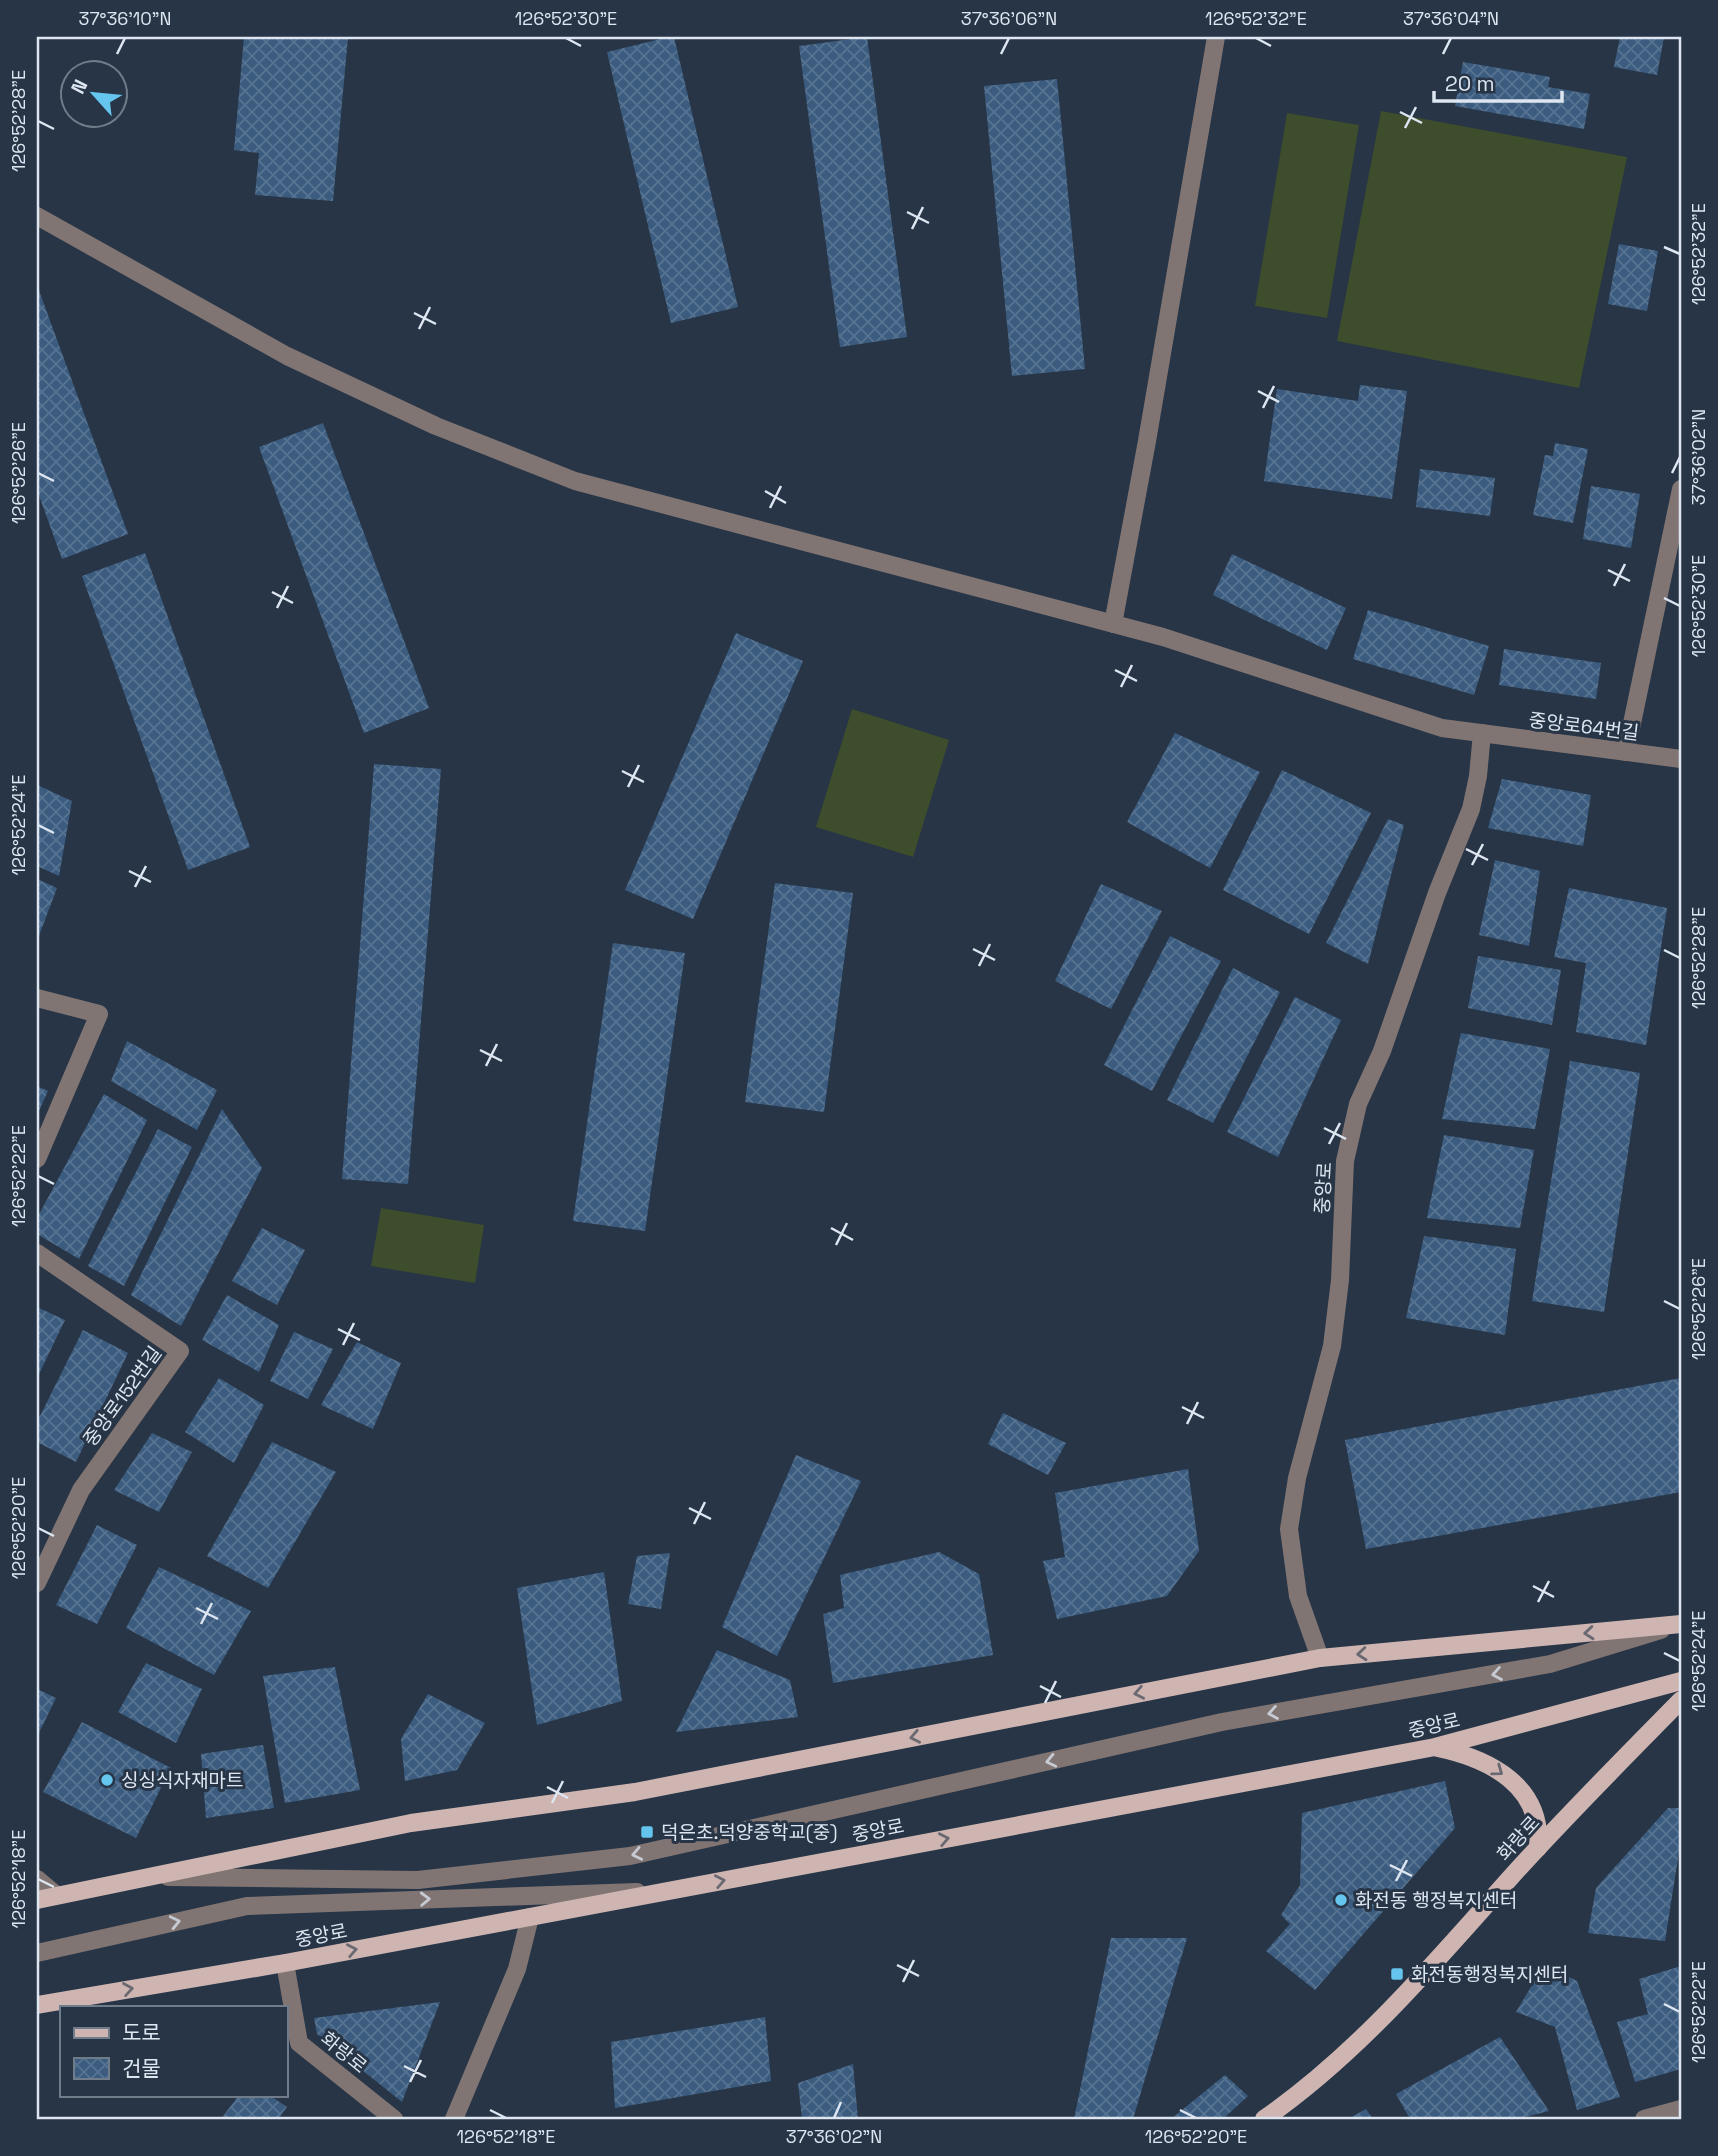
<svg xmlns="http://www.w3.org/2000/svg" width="1718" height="2156" viewBox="0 0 1718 2156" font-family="'Space Grotesk','Noto Sans KR',sans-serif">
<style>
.pitch{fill:#3e4d2c}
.building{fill:url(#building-cross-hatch)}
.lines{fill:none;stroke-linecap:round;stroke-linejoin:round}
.minor{stroke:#817573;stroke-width:18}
.major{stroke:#ceb5b1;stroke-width:18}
.oneway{stroke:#6a6871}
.oneway2{stroke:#c6cad2}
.ticks{fill:none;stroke:#dde6f1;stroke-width:2.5}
.poi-dot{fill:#65c5ee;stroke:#273546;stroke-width:2.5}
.labels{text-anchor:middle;stroke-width:6;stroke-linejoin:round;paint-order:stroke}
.street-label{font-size:19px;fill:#dde6f1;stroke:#273546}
.poi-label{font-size:19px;fill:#dde6f1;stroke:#273546;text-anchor:start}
.neatline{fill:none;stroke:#dde6f1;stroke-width:2.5}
.ticks-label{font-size:18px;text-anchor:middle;fill:#dde6f1}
</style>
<defs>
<pattern id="building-cross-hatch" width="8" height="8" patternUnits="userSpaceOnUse" patternTransform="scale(1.75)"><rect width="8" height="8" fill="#3b5c7f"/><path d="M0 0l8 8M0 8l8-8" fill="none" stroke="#577392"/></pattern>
</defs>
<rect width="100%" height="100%" fill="#273546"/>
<g class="pitch">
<polygon points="1381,111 1627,157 1579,388 1337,341"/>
<polygon points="1287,113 1359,125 1327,318 1255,306"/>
<polygon points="852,709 949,740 913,857 816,827"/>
<polygon points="381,1208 484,1225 475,1283 371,1266"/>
</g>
<g class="building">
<polygon points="244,37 348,37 333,201 255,195 259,153 234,150"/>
<polygon points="669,37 674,37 738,307 671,323 607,52"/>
<polygon points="867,37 907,337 840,347 799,46"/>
<polygon points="1620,37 1664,37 1657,75 1614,67"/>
<polygon points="1463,62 1550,77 1548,87 1590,94 1584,129 1455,106"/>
<polygon points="1057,79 1085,369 1012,376 984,86"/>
<polygon points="1619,244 1658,251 1647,311 1608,304"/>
<polygon points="37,285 128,534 62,559 37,490"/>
<polygon points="1360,385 1407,391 1392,499 1264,481 1277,389 1358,401"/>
<polygon points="323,423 429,708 364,733 259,447"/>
<polygon points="1555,443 1588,449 1573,523 1533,515 1545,455 1553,456"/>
<polygon points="1420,469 1495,478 1490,516 1416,507"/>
<polygon points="1591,486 1640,494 1631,548 1583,539"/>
<polygon points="145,553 250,847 188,870 82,576"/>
<polygon points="1232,554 1346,608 1327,650 1213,595"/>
<polygon points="1368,610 1489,646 1474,695 1353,659"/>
<polygon points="736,633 803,661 693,919 625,890"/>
<polygon points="1504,649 1601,663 1596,699 1499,685"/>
<polygon points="1175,733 1260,772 1210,868 1127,822"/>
<polygon points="374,764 441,769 408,1184 342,1179"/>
<polygon points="1282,770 1371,813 1309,934 1223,890"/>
<polygon points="1502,779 1591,795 1583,846 1488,828"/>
<polygon points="37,785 72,801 59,876 37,866"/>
<polygon points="1388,819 1404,825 1368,964 1326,943"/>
<polygon points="1495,860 1540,871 1529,946 1479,935"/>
<polygon points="37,879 57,888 37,941"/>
<polygon points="775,883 853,893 824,1112 745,1102"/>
<polygon points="1101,884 1162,911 1111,1009 1055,981"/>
<polygon points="1569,888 1667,908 1646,1045 1576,1032 1586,963 1554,957"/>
<polygon points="1170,936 1221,961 1152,1091 1104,1065"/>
<polygon points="613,943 685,953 645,1231 573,1221"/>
<polygon points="1478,956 1561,970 1552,1025 1468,1008"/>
<polygon points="1233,968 1280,992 1213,1123 1167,1100"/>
<polygon points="1295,997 1341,1020 1278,1157 1227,1132"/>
<polygon points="1461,1033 1550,1049 1535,1129 1442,1119"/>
<polygon points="127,1041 217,1090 197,1130 111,1081"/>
<polygon points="1570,1061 1640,1073 1604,1312 1532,1301"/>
<polygon points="37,1086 48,1091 37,1115"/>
<polygon points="104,1094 147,1120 79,1259 37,1234 37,1218"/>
<polygon points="222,1109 262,1168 181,1326 131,1295"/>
<polygon points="158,1129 192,1147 124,1286 88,1266"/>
<polygon points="1444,1135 1534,1150 1520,1228 1427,1218"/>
<polygon points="262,1228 305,1250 277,1305 232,1281"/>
<polygon points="1424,1236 1516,1249 1505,1335 1406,1318"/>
<polygon points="227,1295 279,1325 259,1372 202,1340"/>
<polygon points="37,1307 65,1320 37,1378"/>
<polygon points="83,1330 128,1353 76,1462 37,1442 37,1422"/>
<polygon points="294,1332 333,1349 308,1399 270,1381"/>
<polygon points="357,1342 401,1363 373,1429 321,1405"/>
<polygon points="219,1378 264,1405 234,1463 185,1432"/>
<polygon points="1681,1378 1681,1492 1366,1549 1345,1440"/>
<polygon points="1003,1413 1066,1443 1048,1475 988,1444"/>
<polygon points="152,1433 192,1452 159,1512 114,1490"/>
<polygon points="272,1442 336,1472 268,1588 207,1556"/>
<polygon points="796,1455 861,1481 777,1656 722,1627"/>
<polygon points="1188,1469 1199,1551 1167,1596 1057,1619 1043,1561 1065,1557 1055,1493"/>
<polygon points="97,1525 137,1545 97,1624 56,1605"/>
<polygon points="939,1552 979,1574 993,1655 833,1683 823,1614 844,1608 840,1575"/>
<polygon points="670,1553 661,1609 628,1604 637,1556"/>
<polygon points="159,1567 251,1611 214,1675 126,1628"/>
<polygon points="604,1572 622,1701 537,1725 517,1588"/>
<polygon points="717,1650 790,1680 798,1717 676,1732"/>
<polygon points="146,1663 202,1689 176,1743 118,1712"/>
<polygon points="335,1667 360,1790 285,1803 263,1676"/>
<polygon points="37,1689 56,1698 37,1737"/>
<polygon points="428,1694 485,1723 457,1770 405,1781 401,1739"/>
<polygon points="82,1722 171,1768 136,1838 43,1792"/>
<polygon points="263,1745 274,1808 206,1818 201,1754"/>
<polygon points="1445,1781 1455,1828 1315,1990 1266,1951 1290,1924 1281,1915 1300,1885 1302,1813"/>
<polygon points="1668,1808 1681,1808 1681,1839 1665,1941 1588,1933 1596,1888"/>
<polygon points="1111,1938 1187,1938 1133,2119 1074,2119"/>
<polygon points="1544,1965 1577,1981 1620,2097 1577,2110 1555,2027 1516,2012"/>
<polygon points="1681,1966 1681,2069 1635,2082 1617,2022 1648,2014 1639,1979"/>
<polygon points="440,2002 402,2102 317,2034 314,2018"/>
<polygon points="765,2017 771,2081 615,2108 611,2042"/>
<polygon points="1500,2037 1549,2111 1517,2119 1410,2119 1396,2094"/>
<polygon points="853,2064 858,2119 802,2119 798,2083"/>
<polygon points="1225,2075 1248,2096 1223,2119 1171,2119"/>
<polygon points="239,2095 269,2095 287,2107 278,2119 221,2119"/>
<polygon points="1366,2109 1373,2119 1348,2119"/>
</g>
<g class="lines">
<g class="minor">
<polyline points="37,216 287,356 436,426 575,481 1163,637 1442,728 1681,759"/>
<polyline points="1113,624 1147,441 1216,37"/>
<polyline points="1626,752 1681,489"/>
<polyline points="37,998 99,1014 37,1159"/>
<polyline points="37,1253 180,1351 81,1490 37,1583"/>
<polyline points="1320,1658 1298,1596 1289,1529 1297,1478 1332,1346 1340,1280 1345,1161 1358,1104 1382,1051 1437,893 1471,809 1478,776 1482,733"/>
<polyline points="168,1877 418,1880 630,1856 1222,1722 1550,1664 1661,1630"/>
<polyline points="37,1879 56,1895"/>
<polyline points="37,1953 247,1906 637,1892"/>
<polyline points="285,1963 299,2043 394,2119"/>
<polyline points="454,2119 517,1969 530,1917"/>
<polyline points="1644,2119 1681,2109"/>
</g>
<g class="major">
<path d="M1438 1748C1490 1759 1543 1786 1538 1848"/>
<polyline points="37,1900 411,1823 635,1792 1320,1658 1681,1624"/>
<polyline points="37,2005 285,1963 1435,1747 1681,1681"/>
<path d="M1264 2119C1359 2053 1434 1963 1511 1877 1566 1816 1624 1758 1681 1700"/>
</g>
</g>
<defs><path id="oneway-chevron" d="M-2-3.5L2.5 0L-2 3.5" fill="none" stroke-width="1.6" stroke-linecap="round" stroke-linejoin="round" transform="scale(1.75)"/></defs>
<g class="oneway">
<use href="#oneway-chevron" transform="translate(1589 1633) rotate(175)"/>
<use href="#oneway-chevron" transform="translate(1362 1654) rotate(175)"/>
<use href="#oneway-chevron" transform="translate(1139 1693) rotate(169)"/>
<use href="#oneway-chevron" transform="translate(915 1737) rotate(169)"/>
<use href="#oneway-chevron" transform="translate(1498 1771) rotate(36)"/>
<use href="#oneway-chevron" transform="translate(944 1839) rotate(-11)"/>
<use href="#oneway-chevron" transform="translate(720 1881) rotate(-11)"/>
<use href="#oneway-chevron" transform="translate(352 1950) rotate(-11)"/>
<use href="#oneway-chevron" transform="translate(128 1989) rotate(-10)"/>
</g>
<g class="oneway2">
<use href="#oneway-chevron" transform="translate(1497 1674) rotate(170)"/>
<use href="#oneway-chevron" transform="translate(1273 1713) rotate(170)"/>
<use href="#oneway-chevron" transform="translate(1051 1761) rotate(167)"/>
<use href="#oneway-chevron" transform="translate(637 1854) rotate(168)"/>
<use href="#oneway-chevron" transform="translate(425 1899) rotate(-2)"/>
<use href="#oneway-chevron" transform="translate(175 1922) rotate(-13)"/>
</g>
<path class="ticks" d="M566 38 581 46M1256 38 1271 46M117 54 125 38M1001 54 1009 38M1443 54 1451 38M1400 112 1422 123M38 121 54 129M1405 128 1416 107M907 212 929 223M912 229 923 207M1664 247 1680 254M414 313 436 324M419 329 430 307M1258 391 1279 402M1263 408 1274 386M38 473 54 481M1672 473 1680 457M765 491 786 503M770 508 781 486M1608 570 1630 581M1614 586 1625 564M272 592 293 603M1664 598 1680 606M277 608 288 586M1115 670 1137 681M1121 687 1132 665M622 771 644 782M628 787 639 765M38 825 54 833M1466 849 1488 860M1472 865 1483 844M129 871 151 882M135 887 146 866M973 949 995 960M1664 950 1680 958M979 966 990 944M480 1050 502 1061M486 1066 497 1044M1324 1128 1346 1139M1329 1144 1340 1123M38 1176 54 1184M831 1228 853 1240M836 1245 847 1223M1664 1301 1680 1309M338 1329 360 1340M343 1345 354 1323M1182 1407 1204 1418M1187 1424 1198 1402M689 1508 711 1519M694 1524 705 1502M38 1528 54 1536M1533 1586 1554 1597M1538 1602 1549 1581M196 1608 218 1619M201 1624 212 1603M1664 1653 1680 1661M1040 1686 1061 1697M1045 1703 1056 1681M547 1787 568 1798M552 1803 563 1781M1390 1865 1412 1876M38 1879 54 1887M1396 1881 1407 1860M897 1965 919 1976M903 1982 914 1960M1664 2004 1680 2012M404 2066 426 2077M410 2082 421 2060M490 2110 506 2118M1180 2110 1196 2118M834 2118 841 2102"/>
<g class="poi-dot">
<circle cx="107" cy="1780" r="7"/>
<rect x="640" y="1825" width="14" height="14" rx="3.5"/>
<circle cx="1341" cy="1900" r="7"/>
<rect x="1390" y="1967" width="14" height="14" rx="3.5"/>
</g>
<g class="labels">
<g class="street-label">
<text transform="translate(1584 726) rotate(7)" y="7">중앙로64번길</text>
<text transform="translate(1323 1188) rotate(-87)" y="7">중앙로</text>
<text transform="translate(122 1396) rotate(-54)" y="7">중앙로152번길</text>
<text transform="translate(1434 1725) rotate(-13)" y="7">중앙로</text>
<text transform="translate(878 1830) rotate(-11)" y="7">중앙로</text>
<text transform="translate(1518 1838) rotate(-48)" y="7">화랑로</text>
<text transform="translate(321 1935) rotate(-11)" y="7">중앙로</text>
<text transform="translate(344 2052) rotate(39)" y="7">화랑로</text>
</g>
<g class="poi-label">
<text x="121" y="1787">싱싱식자재마트</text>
<text x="661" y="1839">덕은초.덕양중학교(중)</text>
<text x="1355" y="1907">화전동 행정복지센터</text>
<text x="1411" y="1981">화전동행정복지센터</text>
</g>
</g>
<rect width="1718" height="2156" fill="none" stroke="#273546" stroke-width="77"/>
<rect x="60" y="2006" width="228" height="91" fill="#273546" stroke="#707c8a" stroke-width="2"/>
<rect x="74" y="2028" width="35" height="10" fill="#ceb5b1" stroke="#707c8a" stroke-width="2"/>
<text x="122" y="2040" font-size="21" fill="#dde6f1">도로</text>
<rect x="74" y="2058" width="35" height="21" fill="url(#building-cross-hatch)" stroke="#707c8a" stroke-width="2"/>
<text x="122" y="2076" font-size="21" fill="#dde6f1">건물</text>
<g transform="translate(94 94) rotate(297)"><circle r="33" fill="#273546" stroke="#707c8a" stroke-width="2"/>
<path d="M0-5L12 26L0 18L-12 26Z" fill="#65c5ee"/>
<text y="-10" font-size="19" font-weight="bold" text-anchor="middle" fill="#dde6f1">N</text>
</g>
<path d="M1434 91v10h128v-10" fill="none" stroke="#dde6f1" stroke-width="3.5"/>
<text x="1445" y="91" font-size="21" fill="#dde6f1" stroke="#273546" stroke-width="5" paint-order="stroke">20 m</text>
<rect x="38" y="38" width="1642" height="2080" class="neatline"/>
<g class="ticks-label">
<text x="125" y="25">37°36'10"N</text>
<text x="566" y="25">126°52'30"E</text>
<text x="1009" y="25">37°36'06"N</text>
<text x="1256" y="25">126°52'32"E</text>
<text x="1451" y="25">37°36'04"N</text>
<text transform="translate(19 121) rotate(-90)" y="6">126°52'28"E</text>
<text transform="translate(1699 254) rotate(-90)" y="6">126°52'32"E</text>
<text transform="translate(1699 457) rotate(-90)" y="6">37°36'02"N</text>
<text transform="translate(19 473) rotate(-90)" y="6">126°52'26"E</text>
<text transform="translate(1699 606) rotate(-90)" y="6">126°52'30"E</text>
<text transform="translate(19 825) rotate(-90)" y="6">126°52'24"E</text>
<text transform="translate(1699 958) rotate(-90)" y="6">126°52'28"E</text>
<text transform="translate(19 1176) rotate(-90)" y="6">126°52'22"E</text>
<text transform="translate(1699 1309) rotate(-90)" y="6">126°52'26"E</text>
<text transform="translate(19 1528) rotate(-90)" y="6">126°52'20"E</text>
<text transform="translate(1699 1661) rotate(-90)" y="6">126°52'24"E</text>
<text transform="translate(19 1879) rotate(-90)" y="6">126°52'18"E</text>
<text transform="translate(1699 2012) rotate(-90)" y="6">126°52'22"E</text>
<text x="506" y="2143">126°52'18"E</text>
<text x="834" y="2143">37°36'02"N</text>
<text x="1196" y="2143">126°52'20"E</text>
</g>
</svg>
